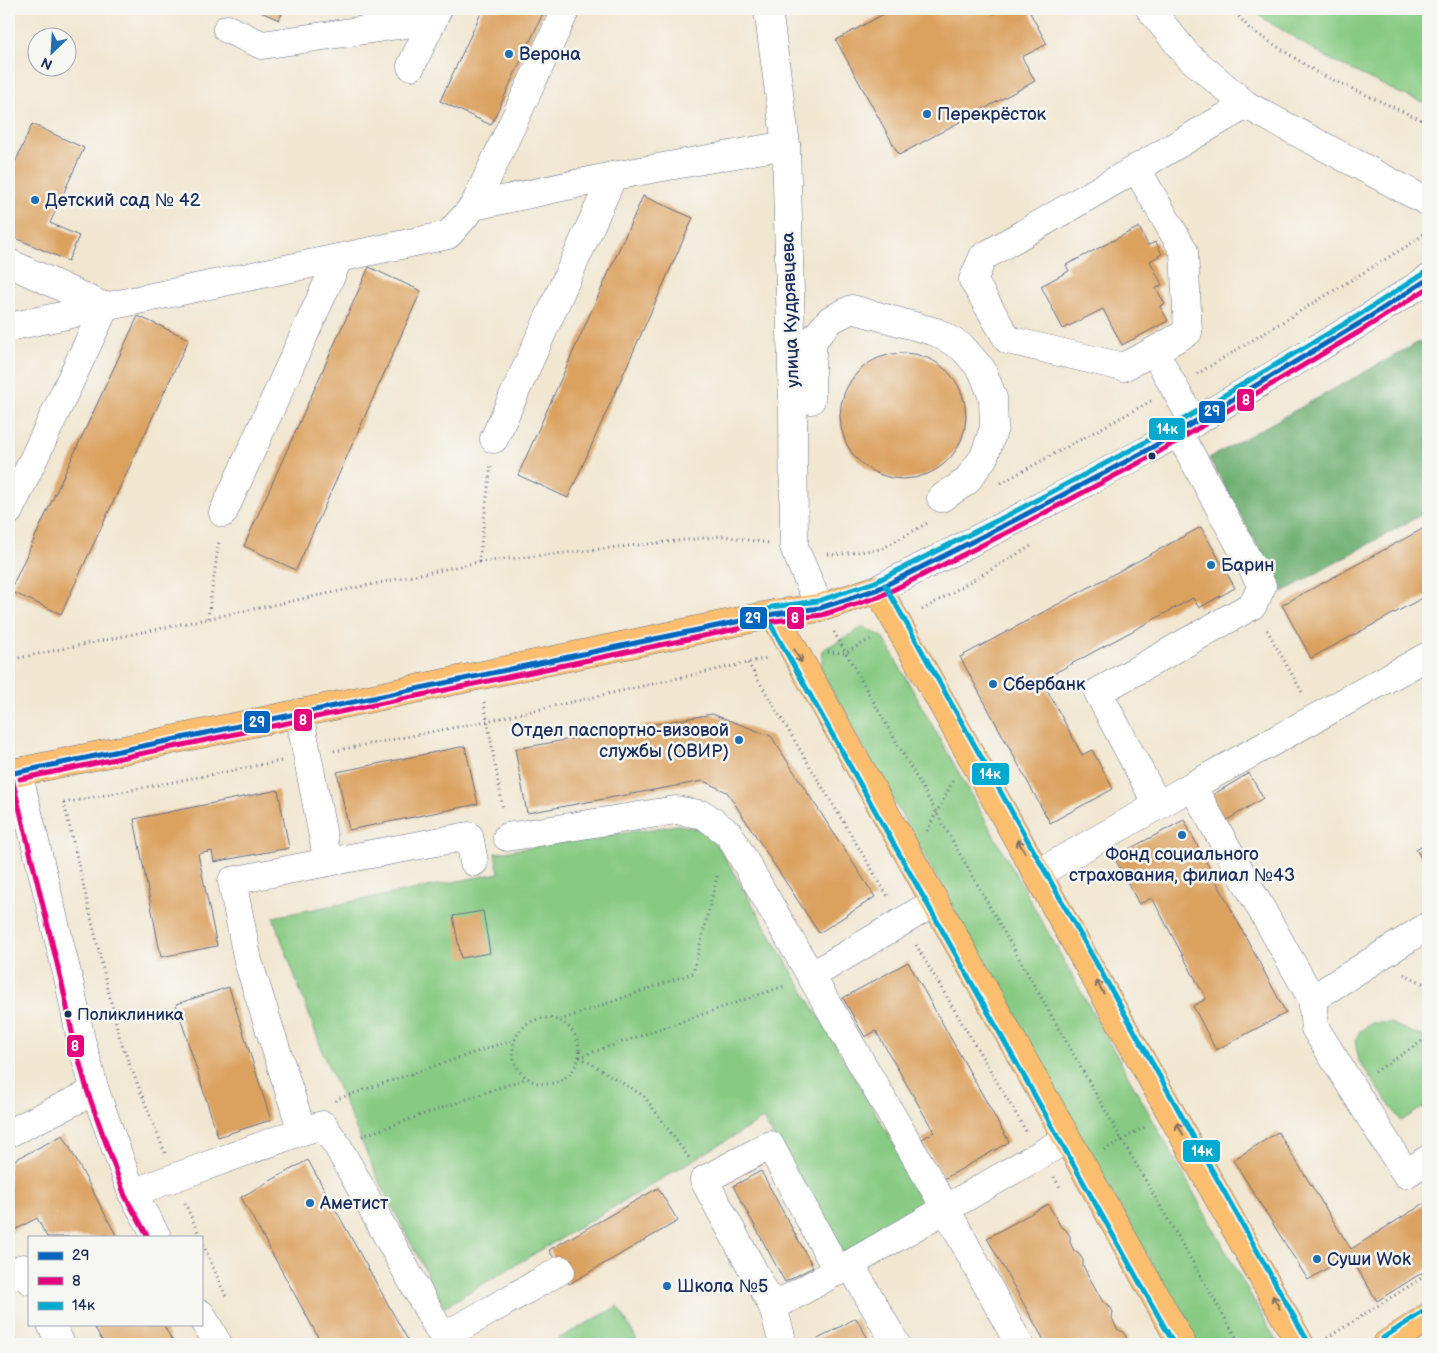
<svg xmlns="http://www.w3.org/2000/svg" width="1437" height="1353" viewBox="0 0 1437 1353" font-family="'Balsamiq Sans',sans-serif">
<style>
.green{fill:#87ca83;stroke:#517c70}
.forest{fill:#6dae71;stroke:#446e68}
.building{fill:#dba15f}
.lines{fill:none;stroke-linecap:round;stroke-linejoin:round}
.minor-casing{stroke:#666f86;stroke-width:29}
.major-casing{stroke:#666f86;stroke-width:29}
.path{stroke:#666f86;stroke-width:3;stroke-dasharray:1 4;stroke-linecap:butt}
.minor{stroke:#fff;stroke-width:28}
.major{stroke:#fbbd6e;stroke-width:28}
.bus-1-casing{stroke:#f6f6f2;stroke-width:9}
.bus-2-casing{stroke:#f6f6f2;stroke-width:9}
.bus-3-casing{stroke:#f6f6f2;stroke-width:9}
.bus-1{stroke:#0065bd;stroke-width:5}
.bus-2{stroke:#e5007d;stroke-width:5}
.bus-3{stroke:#00a9ce;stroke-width:5}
.oneway{stroke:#806f65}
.poi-dot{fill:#1f6fb2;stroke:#f6f6f2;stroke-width:2}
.bus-dot{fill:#1b2f5e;stroke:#f6f6f2;stroke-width:2}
.labels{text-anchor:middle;stroke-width:5;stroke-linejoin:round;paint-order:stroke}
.bus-label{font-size:17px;fill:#1b2f5e;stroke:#f6f6f2;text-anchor:start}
.poi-label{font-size:18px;fill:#1b2f5e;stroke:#f6f6f2;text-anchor:start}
.street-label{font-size:18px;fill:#1b2f5e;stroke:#f6f6f2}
.line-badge{stroke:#f6f6f2;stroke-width:2}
.badge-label{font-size:14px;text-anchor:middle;font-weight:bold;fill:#fff}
</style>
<rect width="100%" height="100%" fill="#f6f6f2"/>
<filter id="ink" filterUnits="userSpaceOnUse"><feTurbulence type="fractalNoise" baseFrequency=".02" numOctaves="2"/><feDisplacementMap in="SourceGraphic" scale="10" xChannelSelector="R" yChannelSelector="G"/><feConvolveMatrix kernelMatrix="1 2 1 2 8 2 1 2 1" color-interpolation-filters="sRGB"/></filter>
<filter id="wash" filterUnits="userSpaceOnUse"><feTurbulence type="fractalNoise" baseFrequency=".0096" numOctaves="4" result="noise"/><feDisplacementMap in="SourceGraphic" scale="20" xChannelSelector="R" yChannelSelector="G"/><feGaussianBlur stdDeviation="1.12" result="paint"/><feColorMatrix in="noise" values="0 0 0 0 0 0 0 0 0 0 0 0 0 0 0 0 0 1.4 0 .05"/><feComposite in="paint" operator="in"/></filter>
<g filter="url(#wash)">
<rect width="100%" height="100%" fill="#f1e6d0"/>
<g class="green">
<polygon points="1252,9 1428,9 1428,104 1399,93 1327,58 1258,15"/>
<polygon points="863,627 883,637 1278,1344 1197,1344 821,671 823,650"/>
<polygon points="677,825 700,829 718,846 930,1205 843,1253 763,1119 444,1307 379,1181 326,1061 273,917 499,873 495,853"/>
<polygon points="1372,1023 1390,1023 1428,1039 1428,1104 1401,1121 1359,1061 1355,1041 1360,1031"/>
<polygon points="618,1306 639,1344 549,1344"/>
</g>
<polygon class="forest" points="1428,337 1428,511 1283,592 1209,458"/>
<g id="blocks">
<g class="building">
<polygon points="254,9 284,9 279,20"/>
<polygon points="483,9 545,9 491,125 440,101"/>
<polygon points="893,9 991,9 993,14 1002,9 1028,9 1047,44 1022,57 1035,81 899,155 836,40"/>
<polygon points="32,124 84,148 50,223 79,236 68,261 9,235 9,177"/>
<polygon points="643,196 693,218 568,498 518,475"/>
<polygon points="1139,227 1148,245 1156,242 1162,254 1150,261 1162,285 1156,288 1165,304 1160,306 1168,321 1122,345 1103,309 1063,329 1041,286 1069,271 1066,265"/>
<polygon points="369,267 421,291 296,570 244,546"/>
<polygon points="138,316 189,339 61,614 10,591"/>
<circle cx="903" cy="416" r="63"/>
<polygon points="1428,526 1428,595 1311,658 1282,605"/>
<polygon points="1201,527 1235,588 1199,608 1193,598 1042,680 1082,755 1092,750 1113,789 1050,823 960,657"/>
<polygon points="712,714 771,736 875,897 819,933 727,792 703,781 527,813 515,749"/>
<polygon points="465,746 478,804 349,830 337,772"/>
<polygon points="1249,773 1263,798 1221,824 1206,799"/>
<polygon points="278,790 289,848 214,862 212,851 198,854 217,946 161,957 134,819"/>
<polygon points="1184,820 1286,1013 1216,1050 1193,1006 1206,999 1152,898 1139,904 1114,857"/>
<polygon points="1428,842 1428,870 1416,849"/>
<polygon points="483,911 490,953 461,958 453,916"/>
<polygon points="908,962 1009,1142 944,1179 922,1139 934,1132 876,1031 865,1037 843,998"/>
<polygon points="229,987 271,1120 218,1137 176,1004"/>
<polygon points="1278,1132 1351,1249 1428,1201 1428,1269 1377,1301 1349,1255 1308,1280 1233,1160"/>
<polygon points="63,1135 117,1237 47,1237 37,1218 9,1233 9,1163"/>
<polygon points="308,1160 410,1344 322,1344 241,1197"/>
<polygon points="761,1171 813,1267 785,1282 733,1186"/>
<polygon points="658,1188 678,1221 569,1284 549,1250"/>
<polygon points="1048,1204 1061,1227 1066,1230 1070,1236 1070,1242 1074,1251 1079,1254 1083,1260 1083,1266 1103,1302 1109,1305 1113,1312 1112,1318 1117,1329 1123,1332 1127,1338 1126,1344 1046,1344 987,1238"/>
<polygon points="856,1318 871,1344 809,1344"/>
<polygon points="93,1324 163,1324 174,1344 104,1344"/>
</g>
</g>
</g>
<g filter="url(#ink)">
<use href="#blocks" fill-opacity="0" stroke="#666f86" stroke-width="1"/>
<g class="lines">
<g class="minor-casing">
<g id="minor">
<polyline points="768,9 786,145 793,406 794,547 820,608"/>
<polyline points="1150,9 1187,55 1246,105 1428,202"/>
<polyline points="227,29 262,45 433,20"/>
<polyline points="411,66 438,9"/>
<polyline points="1136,168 1184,251 1188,332 1154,351 1194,423"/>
<polyline points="474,206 566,9"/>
<polyline points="9,263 105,307 9,511"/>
<polyline points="9,327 448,235 474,206 613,176 786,145"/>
<polyline points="1154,351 1123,367 1008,340 973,280 983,257 1246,105"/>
<polyline points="811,400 811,367 813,340 830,320 852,309 936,332 962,347 982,370 993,398 994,428 984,457 966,482 941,498"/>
<polyline points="494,439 613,176"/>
<polyline points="223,513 339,258"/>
<polyline points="878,589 1015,520 1146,451 1360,323 1428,279"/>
<polyline points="1428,656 1192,786 1312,999 1315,1028 1406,1174 1428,1159"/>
<polyline points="299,713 328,862"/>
<polyline points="18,772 70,986 81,1040 95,1091 132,1193 157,1237"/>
<polyline points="1158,806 1098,692 1253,605 1262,586 1190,453 1177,432"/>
<polyline points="507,837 676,810 704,815 729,834 811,976"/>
<polyline points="1037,874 1192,786"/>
<polyline points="935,902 811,976 946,1209 1019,1344"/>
<polyline points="1312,999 1428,926"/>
<polyline points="302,1131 323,1125 337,1145 443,1337 561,1270"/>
<polyline points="9,1133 95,1091"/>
<polyline points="132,1193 302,1131 248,961 232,881 328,862 469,836 474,862"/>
<polyline points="850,1264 896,1344"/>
<polyline points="9,1276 23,1268 29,1280"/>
<polyline points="773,1307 850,1264 1067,1139"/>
<polyline points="201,1314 218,1344"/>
<polyline points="51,1324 61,1344"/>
<polyline points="783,1344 773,1307 704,1180 770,1145 838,1272"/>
</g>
</g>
<g class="major-casing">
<g id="major">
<polyline points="774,614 1182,1344"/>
<polyline points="9,774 774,614 820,608 878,589 1300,1344"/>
<polyline points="1387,1344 1428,1317"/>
</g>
</g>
<g class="path">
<polyline points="1232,9 1250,29 1318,73 1428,123"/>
<polyline points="1197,374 1412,243 1428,231"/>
<polyline points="1001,483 1151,401"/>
<polyline points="828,554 835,555 882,549 929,522"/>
<polyline points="479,562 491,465"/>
<polyline points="922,610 1031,546"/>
<polyline points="208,618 219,541"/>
<polyline points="1267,630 1303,694"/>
<polyline points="834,632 1122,1140 1240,1344"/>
<polyline points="828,652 845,653 873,638"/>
<polyline points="9,660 479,562 723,536 768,543"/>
<polyline points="748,663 889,898"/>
<polyline points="484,702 503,809"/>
<polyline points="334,751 487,721 768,658"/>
<polyline points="927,831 953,781"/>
<polyline points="916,945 1026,1131"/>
<polyline points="1404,974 1428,986"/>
<circle cx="546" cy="1051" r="33"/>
<polyline points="560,1020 693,973 718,873"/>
<polyline points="579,1057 784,986"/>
<polyline points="580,1057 644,1096 689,1158"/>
<polyline points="1375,1072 1428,1037"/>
<polyline points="336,1101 337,1099 515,1039"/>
<polyline points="362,1136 527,1078"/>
<polyline points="1104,1150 1146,1126"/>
<polyline points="165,1153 120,1040 64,803 281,761"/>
<polyline points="1054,1177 1061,1189"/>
<polyline points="185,1203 200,1237"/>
<polyline points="201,1240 227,1299"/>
<polyline points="1327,1338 1428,1274"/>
</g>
<use href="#minor" class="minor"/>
<use href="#major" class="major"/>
<g class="bus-1-casing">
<polyline id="bus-1" points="9,774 774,614 820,608 878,589 1015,520 1146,451 1360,323 1428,279"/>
</g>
<g class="bus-2-casing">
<g id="bus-2">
<polyline points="11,774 63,988 74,1042 88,1093 125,1196 148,1237"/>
<polyline points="20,779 775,621 822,615 881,596 1018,527 1150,457 1364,329 1428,288"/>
</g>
</g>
<g class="bus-3-casing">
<g id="bus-3">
<polyline points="885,585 1307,1340"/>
<polyline points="1383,1338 1424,1311"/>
<path d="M1174 1344 767 618C766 613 767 609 772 607L818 601 875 582 1012 513 1142 444 1356 317 1424 273"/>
</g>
</g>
<use href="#bus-1" class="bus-1"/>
<use href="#bus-2" class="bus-2"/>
<use href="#bus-3" class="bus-3"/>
</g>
<defs><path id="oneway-shaft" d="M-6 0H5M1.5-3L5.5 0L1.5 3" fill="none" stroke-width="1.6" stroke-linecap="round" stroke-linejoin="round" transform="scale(1.25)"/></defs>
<g class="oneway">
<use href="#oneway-shaft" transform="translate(798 656) rotate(61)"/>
<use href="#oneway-shaft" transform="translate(1021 846) rotate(-119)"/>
<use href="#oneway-shaft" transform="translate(1100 987) rotate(-119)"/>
<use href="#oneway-shaft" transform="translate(1180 1129) rotate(-119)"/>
<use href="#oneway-shaft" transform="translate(1276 1302) rotate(-119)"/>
</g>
</g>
<g class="poi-dot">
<circle cx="509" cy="54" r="5"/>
<circle cx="927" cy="114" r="5"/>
<circle cx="35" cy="200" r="5"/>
<circle cx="1211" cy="565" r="5"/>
<circle cx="993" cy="684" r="5"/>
<circle cx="739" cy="740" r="5"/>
<circle cx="1182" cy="835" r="5"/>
<circle cx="310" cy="1203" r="5"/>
<circle cx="1317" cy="1259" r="5"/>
<circle cx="667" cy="1286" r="5"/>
</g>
<g class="bus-dot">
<circle cx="1152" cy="456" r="4.5"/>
<circle cx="68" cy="1014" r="4.5"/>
</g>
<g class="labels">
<g class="bus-label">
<text x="77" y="1020">Поликлиника</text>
</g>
<g class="poi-label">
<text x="519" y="60">Верона</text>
<text x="937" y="120">Перекрёсток</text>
<text x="45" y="206">Детский сад № 42</text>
<text x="1221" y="571">Барин</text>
<text x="1003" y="690">Сбербанк</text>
<text x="729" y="736" text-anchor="end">Отдел паспортно-визовой<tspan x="729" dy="21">службы (ОВИР)</tspan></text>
<text x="1182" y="860" text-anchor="middle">Фонд социального<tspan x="1182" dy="21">страхования, филиал №43</tspan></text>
<text x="320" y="1209">Аметист</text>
<text x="1327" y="1265">Суши Wok</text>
<text x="677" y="1292">Школа №5</text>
</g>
<g class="street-label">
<text transform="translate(790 310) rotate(-92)" y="6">улица Кудрявцева</text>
</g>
</g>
<g class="line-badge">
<rect x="1236" y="388" width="19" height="24" rx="5" fill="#e5007d"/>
<rect x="1198" y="400" width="28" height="24" rx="5" fill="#0065bd"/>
<rect x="1148" y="417" width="38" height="24" rx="5" fill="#00a9ce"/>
<rect x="739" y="606" width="29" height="24" rx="5" fill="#0065bd"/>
<rect x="786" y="606" width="19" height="24" rx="5" fill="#e5007d"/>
<rect x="293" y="708" width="20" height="24" rx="5" fill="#e5007d"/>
<rect x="243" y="710" width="28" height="24" rx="5" fill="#0065bd"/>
<rect x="971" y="762" width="39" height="24" rx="5" fill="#00a9ce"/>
<rect x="66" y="1034" width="19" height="24" rx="5" fill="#e5007d"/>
<rect x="1182" y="1139" width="39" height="24" rx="5" fill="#00a9ce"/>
</g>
<g class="badge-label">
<text x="1246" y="405">8</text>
<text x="1212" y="416">29</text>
<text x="1167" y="434">14к</text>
<text x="753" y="623">29</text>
<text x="795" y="623">8</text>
<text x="303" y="725">8</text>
<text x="257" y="727">29</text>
<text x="990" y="779">14к</text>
<text x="75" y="1051">8</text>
<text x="1202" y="1156">14к</text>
</g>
<rect width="1437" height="1353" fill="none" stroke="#f6f6f2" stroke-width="30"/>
<rect x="28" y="1236" width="175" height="90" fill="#f6f6f2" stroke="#9ea6b7"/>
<rect x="38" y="1252" width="25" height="8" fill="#0065bd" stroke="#9ea6b7"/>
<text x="72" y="1260" font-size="15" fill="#1b2f5e">29</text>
<rect x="38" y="1277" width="25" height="8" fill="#e5007d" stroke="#9ea6b7"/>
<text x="72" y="1286" font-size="15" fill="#1b2f5e">8</text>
<rect x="38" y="1302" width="25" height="8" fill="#00a9ce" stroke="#9ea6b7"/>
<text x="72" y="1310" font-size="15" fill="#1b2f5e">14к</text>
<g transform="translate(52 52) rotate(205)"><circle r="24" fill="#f6f6f2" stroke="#9ea6b7"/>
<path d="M0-4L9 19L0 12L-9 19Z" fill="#1f6fb2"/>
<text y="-8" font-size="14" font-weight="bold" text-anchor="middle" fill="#1b2f5e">N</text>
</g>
</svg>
